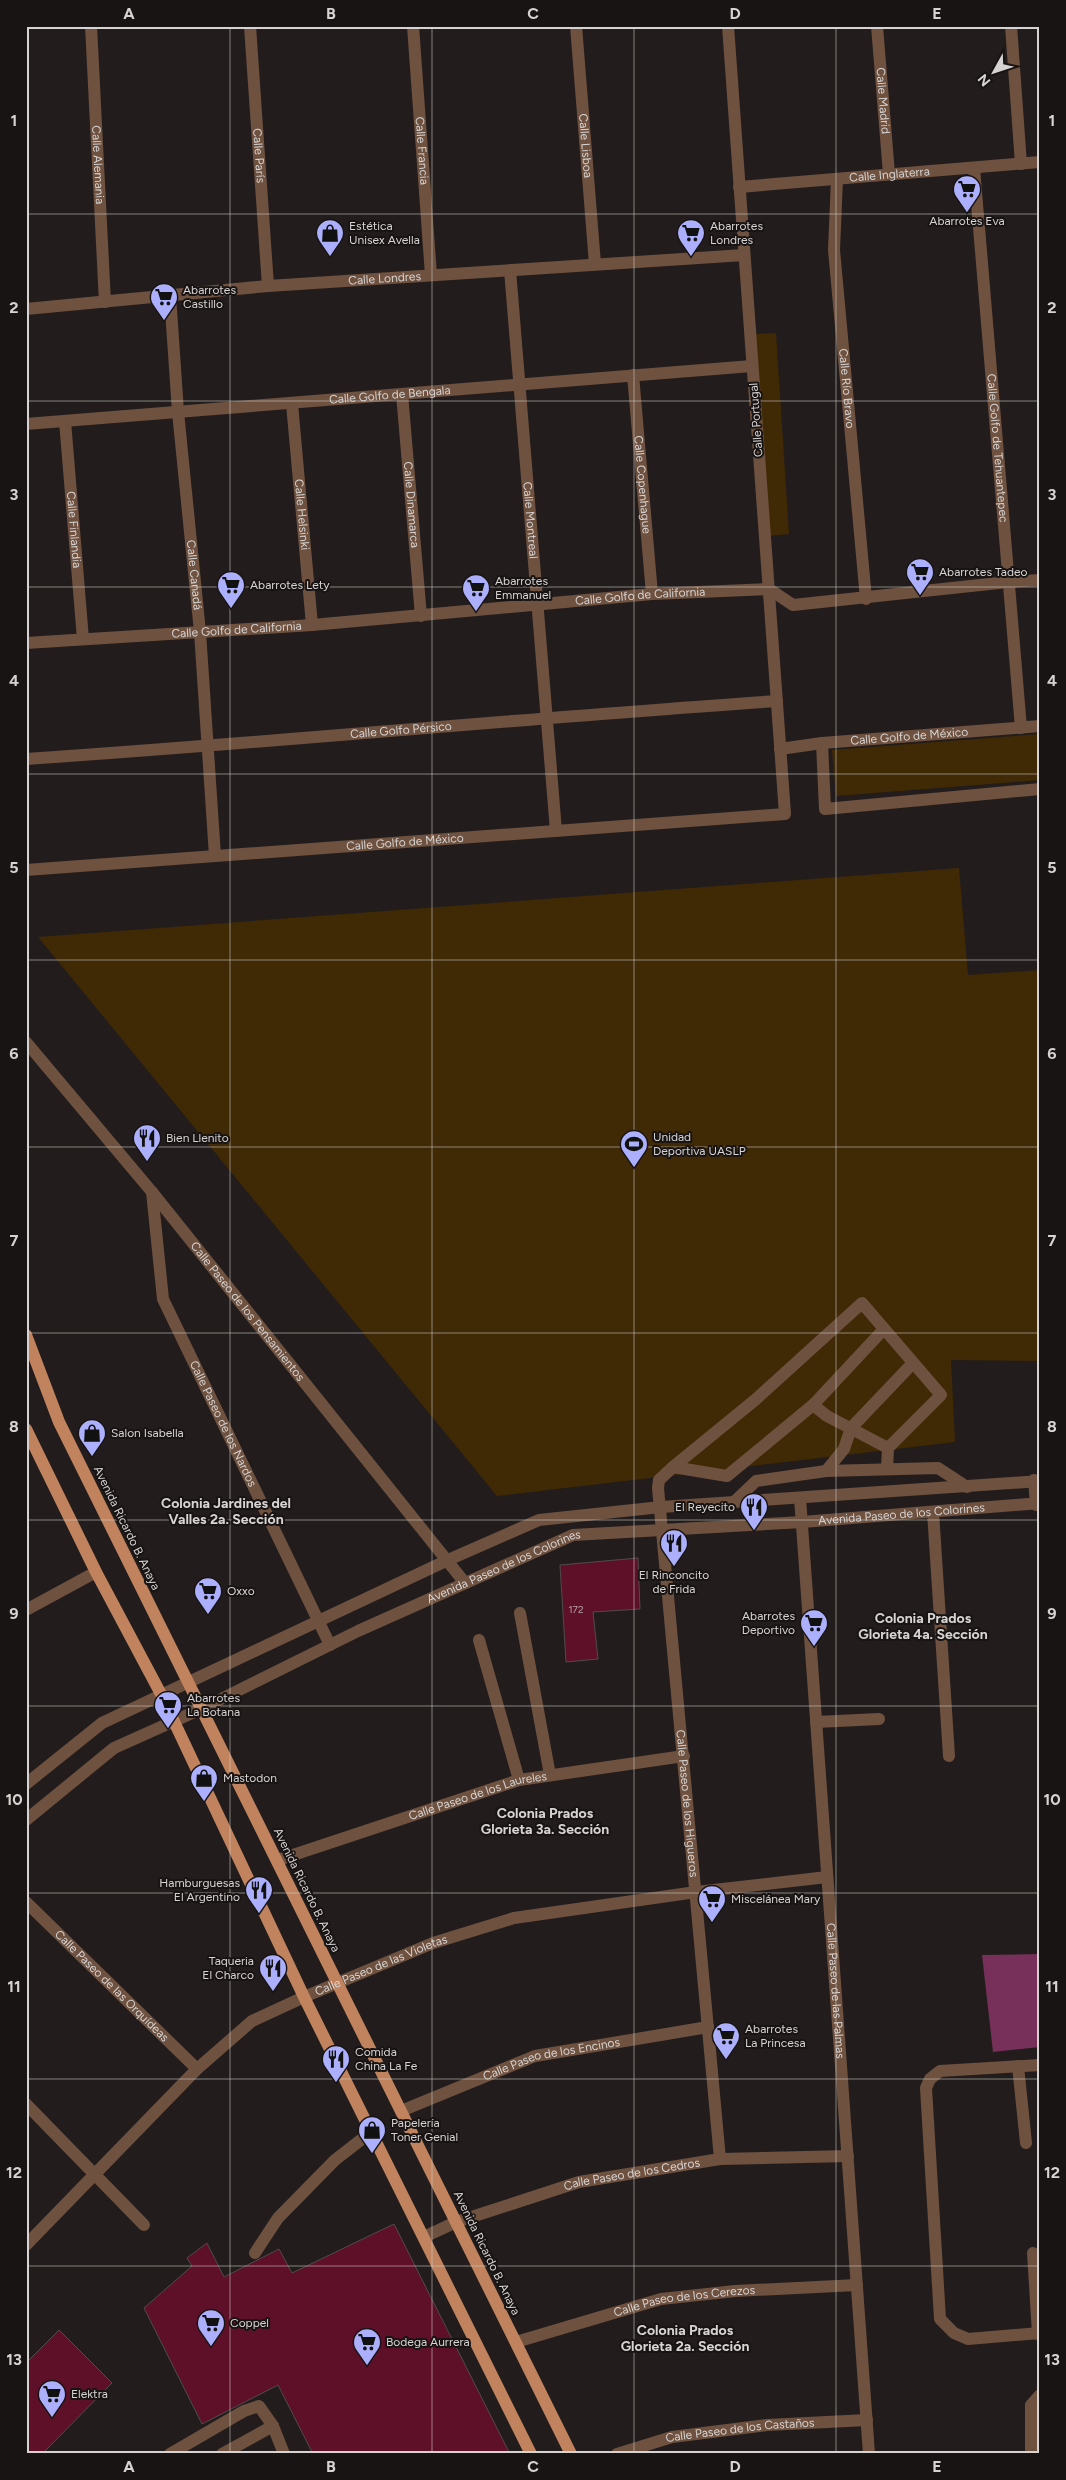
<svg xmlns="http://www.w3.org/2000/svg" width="1066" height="2480" viewBox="0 0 1066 2480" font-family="Figtree,sans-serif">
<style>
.green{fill:#402905}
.water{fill:#763059}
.building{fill:#5d1028;stroke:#514b4c}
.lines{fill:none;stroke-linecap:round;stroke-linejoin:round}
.minor{stroke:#6f513f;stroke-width:12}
.major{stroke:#c1835d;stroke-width:12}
.grid{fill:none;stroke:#d6d3d2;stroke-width:1;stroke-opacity:0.55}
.labels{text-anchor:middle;stroke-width:4;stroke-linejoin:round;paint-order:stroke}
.number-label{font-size:10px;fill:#b8a2a8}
.street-label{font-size:12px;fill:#d6d3d2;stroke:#181413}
.poi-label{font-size:12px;fill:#d6d3d2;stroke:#181413;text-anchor:start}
.neighbourhood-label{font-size:14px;font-weight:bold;fill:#d6d3d2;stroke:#181413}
.neatline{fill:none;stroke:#d6d3d2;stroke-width:2}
.grid-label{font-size:16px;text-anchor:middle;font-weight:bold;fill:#d6d3d2}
</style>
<rect width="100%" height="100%" fill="#221d1c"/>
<g class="green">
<polygon points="776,333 789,534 768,536 755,334"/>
<polygon points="1040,734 1040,780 836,796 832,750"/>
<polygon points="959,868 968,975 1040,970 1040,1361 951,1360 955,1442 497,1496 38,937"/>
</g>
<polygon class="water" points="1040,1954 1040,2047 993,2052 982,1955"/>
<g class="building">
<polygon points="638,1558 640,1609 593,1612 598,1659 566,1662 560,1565"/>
<polygon points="394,2224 510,2454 313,2454 278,2385 202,2424 144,2308 192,2266 187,2258 207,2243 224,2277 279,2249 292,2273"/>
<polygon points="59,2330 112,2383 42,2454 26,2454 26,2363"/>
</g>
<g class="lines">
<g class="minor">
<path id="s1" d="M91 26 105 302"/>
<path id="s2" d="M250 26 268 286"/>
<path id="s3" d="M413 26 431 275"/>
<path id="s4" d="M576 26 595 264"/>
<path id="s5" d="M877 26 889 174"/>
<polyline points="1011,26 1021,164"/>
<path id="s6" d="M974 168 1021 728"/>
<path id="s7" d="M837 179 834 250 866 599"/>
<path id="s8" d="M739 187 1040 162"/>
<path id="s9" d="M510 270 556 831"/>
<path id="s10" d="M170 295 178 412 200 632 215 856"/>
<path id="s11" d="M26 309 268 286 744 255"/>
<path id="s12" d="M633 375 652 594"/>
<path id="s13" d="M402 394 421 616"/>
<path id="s14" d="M292 404 312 625"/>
<path id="s15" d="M65 421 83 639"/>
<path id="s16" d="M26 424 752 366"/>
<path id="s17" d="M26 643 312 625 652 594 769 589 793 605 1008 582 1040 580"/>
<polyline points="822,743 825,809 1040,789"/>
<path id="s18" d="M780 749 822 743 1040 726"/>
<path id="s19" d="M26 759C277 742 526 718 777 701"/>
<path id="s20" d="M26 870 785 814 728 26"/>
<path id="s21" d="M26 1042 152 1192 465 1583"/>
<path id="s22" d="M152 1192 163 1299 330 1645"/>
<polyline points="813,1405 884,1329"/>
<path id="s23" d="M673 1467 659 1480 658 1488 720 2159"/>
<polyline points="887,1469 888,1448 827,1416 813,1405 727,1476 673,1467 755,1400 862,1303 941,1395 888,1448"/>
<polyline points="826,1471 844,1449 851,1428 913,1363"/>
<polyline points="1034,1480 1036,1505"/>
<path id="s24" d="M800 1498 869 2454"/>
<polyline points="734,1502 756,1481 826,1471 938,1468 967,1487"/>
<polyline points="933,1512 949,1756"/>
<polyline points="26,1610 96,1572"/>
<polyline points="520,1613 550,1775"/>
<polyline points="479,1640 519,1780"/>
<polyline points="816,1722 879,1719"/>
<polyline points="26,1784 102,1723 448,1560 539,1520 661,1507 1040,1481"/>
<path id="s25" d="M26 1820 114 1748 201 1709 358 1631 573 1535 802 1522 1040 1503"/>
<path id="s26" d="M278 1860 519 1780 684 1756"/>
<path id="s27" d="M26 1902 197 2069"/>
<polyline points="1040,2065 940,2071 930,2079 926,2088 940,2319 954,2333 968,2339 1040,2333"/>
<polyline points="1018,2066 1026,2143"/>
<polyline points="26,2104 144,2225"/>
<path id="s28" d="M401 2111 535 2056 708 2027"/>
<path id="s29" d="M424 2237 456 2222 579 2182 720 2159 848 2156"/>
<path id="s30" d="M26 2245 197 2069 252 2021 304 1997 433 1943 514 1918 696 1892 827 1877"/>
<polyline points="255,2253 278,2218 335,2160 371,2132"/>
<polyline points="1033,2253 1038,2334"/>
<path id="s31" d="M516 2342 661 2299 735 2291 857 2285"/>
<polyline points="170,2454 244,2411 259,2406 273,2426 284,2454"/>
<polyline points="222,2454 273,2426"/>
<path id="s32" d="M617 2454 672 2437 767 2425 867 2420"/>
<polyline points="1031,2454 1031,2405 1040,2395"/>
</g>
<g class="major">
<polyline points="26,1335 59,1422 571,2454"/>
<polyline points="26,1429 96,1572 162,1696 304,1997 531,2454"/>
</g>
</g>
<path class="grid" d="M230 26V2454M432 26V2454M634 26V2454M836 26V2454M26 214H1040M26 401H1040M26 587H1040M26 774H1040M26 960H1040M26 1147H1040M26 1333H1040M26 1520H1040M26 1706H1040M26 1893H1040M26 2079H1040M26 2266H1040"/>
<defs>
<g id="supermarket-pin" transform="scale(1.4375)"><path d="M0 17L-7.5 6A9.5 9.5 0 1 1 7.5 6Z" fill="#acaffb" stroke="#181413"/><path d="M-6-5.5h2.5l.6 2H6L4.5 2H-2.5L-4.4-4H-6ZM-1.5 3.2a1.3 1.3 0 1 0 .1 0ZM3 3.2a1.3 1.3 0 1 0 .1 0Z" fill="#111"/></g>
<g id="shop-pin" transform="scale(1.4375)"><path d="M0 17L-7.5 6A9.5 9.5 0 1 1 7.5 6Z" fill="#acaffb" stroke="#181413"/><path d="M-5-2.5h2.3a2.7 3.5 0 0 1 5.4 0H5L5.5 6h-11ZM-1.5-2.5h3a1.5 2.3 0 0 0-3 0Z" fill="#111"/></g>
<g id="restaurant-pin" transform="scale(1.4375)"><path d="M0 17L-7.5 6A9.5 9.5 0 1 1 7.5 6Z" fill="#acaffb" stroke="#181413"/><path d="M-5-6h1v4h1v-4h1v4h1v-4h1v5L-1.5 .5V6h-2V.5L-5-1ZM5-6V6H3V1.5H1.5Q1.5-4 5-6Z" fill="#111"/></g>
<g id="stadium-pin" transform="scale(1.4375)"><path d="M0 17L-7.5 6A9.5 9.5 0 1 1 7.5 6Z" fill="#acaffb" stroke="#181413"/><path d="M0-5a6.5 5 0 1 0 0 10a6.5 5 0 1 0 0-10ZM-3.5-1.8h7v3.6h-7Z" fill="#111"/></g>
</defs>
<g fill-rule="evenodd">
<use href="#supermarket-pin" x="967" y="189"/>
<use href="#shop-pin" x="330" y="233"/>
<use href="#supermarket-pin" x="691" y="233"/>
<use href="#supermarket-pin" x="164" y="297"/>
<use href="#supermarket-pin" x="920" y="572"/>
<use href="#supermarket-pin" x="231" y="585"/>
<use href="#supermarket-pin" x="476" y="588"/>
<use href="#restaurant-pin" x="147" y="1138"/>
<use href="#stadium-pin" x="634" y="1144"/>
<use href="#shop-pin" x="92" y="1433"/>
<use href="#restaurant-pin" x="754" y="1507"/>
<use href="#restaurant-pin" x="674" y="1543"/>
<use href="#supermarket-pin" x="208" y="1591"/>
<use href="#supermarket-pin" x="814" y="1623"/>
<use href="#supermarket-pin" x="168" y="1705"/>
<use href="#shop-pin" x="204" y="1778"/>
<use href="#restaurant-pin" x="259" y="1890"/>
<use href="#supermarket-pin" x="712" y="1899"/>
<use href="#restaurant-pin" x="273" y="1968"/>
<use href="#supermarket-pin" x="726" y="2036"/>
<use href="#restaurant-pin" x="336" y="2059"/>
<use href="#shop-pin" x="372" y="2130"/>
<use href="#supermarket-pin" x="211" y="2323"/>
<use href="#supermarket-pin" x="367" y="2342"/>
<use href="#supermarket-pin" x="52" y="2394"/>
</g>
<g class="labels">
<g class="number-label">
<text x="576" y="1613">172</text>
</g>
<g class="street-label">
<text dy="4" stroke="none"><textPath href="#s5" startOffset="75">Calle Madrid</textPath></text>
<text dy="4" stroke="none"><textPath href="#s4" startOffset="120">Calle Lisboa</textPath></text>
<text dy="4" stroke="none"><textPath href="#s3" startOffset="125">Calle Francia</textPath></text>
<text dy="4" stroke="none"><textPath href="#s2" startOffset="130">Calle París</textPath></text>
<text dy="4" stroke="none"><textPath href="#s1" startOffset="139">Calle Alemania</textPath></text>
<text dy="4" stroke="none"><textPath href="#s8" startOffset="151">Calle Inglaterra</textPath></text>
<text dy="4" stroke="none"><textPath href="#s11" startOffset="360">Calle Londres</textPath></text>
<text dy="4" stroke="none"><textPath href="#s7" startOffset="210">Calle Río Bravo</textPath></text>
<text dy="4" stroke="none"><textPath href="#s16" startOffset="365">Calle Golfo de Bengala</textPath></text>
<text transform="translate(756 420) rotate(-94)" y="4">Calle Portugal</text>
<text dy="4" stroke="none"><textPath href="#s6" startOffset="281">Calle Golfo de Tehuantepec</textPath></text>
<text dy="4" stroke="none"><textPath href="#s12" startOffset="110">Calle Copenhague</textPath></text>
<text dy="4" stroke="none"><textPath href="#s13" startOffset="111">Calle Dinamarca</textPath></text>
<text dy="4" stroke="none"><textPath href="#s14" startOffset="111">Calle Helsinki</textPath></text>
<text dy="4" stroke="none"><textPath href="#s9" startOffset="251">Calle Montreal</textPath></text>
<text dy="4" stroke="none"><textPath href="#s15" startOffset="109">Calle Finlandia</textPath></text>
<text dy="4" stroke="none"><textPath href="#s10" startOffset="281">Calle Canadá</textPath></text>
<text dy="4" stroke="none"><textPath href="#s17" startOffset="616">Calle Golfo de California</textPath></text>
<text dy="4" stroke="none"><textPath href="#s17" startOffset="211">Calle Golfo de California</textPath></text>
<text dy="4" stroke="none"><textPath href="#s19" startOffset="376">Calle Golfo Pérsico</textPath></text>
<text dy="4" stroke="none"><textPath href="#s18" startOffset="130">Calle Golfo de México</textPath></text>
<text dy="4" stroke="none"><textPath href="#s20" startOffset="380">Calle Golfo de México</textPath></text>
<text dy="4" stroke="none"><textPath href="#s21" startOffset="349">Calle Paseo de los Pensamientos</textPath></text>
<text dy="4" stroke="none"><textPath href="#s22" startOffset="246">Calle Paseo de los Nardos</textPath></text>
<text dy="4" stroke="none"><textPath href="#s25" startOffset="949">Avenida Paseo de los Colorines</textPath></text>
<text transform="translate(127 1528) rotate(64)" y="4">Avenida Ricardo B. Anaya</text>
<text dy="4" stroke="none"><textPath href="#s25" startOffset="544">Avenida Paseo de los Colorines</textPath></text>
<text dy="4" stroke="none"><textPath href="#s26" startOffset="210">Calle Paseo de los Laureles</textPath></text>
<text dy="4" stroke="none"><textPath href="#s23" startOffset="344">Calle Paseo de los Higueros</textPath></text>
<text transform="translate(307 1890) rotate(64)" y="4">Avenida Ricardo B. Anaya</text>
<text dy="4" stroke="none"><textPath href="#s30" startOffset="459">Calle Paseo de las Violetas</textPath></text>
<text dy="4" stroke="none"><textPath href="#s27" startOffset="120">Calle Paseo de las Orquídeas</textPath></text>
<text dy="4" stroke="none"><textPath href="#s24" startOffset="494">Calle Paseo de las Palmas</textPath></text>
<text dy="4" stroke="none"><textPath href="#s28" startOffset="160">Calle Paseo de los Encinos</textPath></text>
<text dy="4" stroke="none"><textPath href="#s29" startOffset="218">Calle Paseo de los Cedros</textPath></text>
<text transform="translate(487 2253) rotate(64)" y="4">Avenida Ricardo B. Anaya</text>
<text dy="4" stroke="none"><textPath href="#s31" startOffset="174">Calle Paseo de los Cerezos</textPath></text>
<text dy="4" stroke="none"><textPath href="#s32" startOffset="126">Calle Paseo de los Castaños</textPath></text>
</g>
<g class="poi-label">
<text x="967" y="225" text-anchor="middle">Abarrotes Eva</text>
<text x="349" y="230">Estética<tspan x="349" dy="14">Unisex Avella</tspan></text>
<text x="710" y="230">Abarrotes<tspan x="710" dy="14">Londres</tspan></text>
<text x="183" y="294">Abarrotes<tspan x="183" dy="14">Castillo</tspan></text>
<text x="939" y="576">Abarrotes Tadeo</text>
<text x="495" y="585">Abarrotes<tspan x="495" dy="14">Emmanuel</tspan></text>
<text x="250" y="589">Abarrotes Lety</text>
<text x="653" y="1141">Unidad<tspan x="653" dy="14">Deportiva UASLP</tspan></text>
<text x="166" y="1142">Bien Llenito</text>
<text x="111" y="1437">Salon Isabella</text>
<text x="735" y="1511" text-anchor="end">El Reyecito</text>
<text x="674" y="1579" text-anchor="middle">El Rinconcito<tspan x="674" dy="14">de Frida</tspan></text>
<text x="227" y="1595">Oxxo</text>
<text x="795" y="1620" text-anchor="end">Abarrotes<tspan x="795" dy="14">Deportivo</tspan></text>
<text x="187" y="1702">Abarrotes<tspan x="187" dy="14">La Botana</tspan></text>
<text x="223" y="1782">Mastodon</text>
<text x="240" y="1887" text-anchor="end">Hamburguesas<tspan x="240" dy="14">El Argentino</tspan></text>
<text x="731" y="1903">Miscelánea Mary</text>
<text x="254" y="1965" text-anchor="end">Taqueria<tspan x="254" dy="14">El Charco</tspan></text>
<text x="745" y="2033">Abarrotes<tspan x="745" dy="14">La Princesa</tspan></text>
<text x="355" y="2056">Comida<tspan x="355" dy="14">China La Fe</tspan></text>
<text x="391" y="2127">Papelería<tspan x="391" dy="14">Toner Genial</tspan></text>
<text x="230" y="2327">Coppel</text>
<text x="386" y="2346">Bodega Aurrera</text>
<text x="71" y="2398">Elektra</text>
</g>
<g class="neighbourhood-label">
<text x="226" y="1508">Colonia Jardines del<tspan x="226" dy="16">Valles 2a. Sección</tspan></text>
<text x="923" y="1623">Colonia Prados<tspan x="923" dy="16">Glorieta 4a. Sección</tspan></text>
<text x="545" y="1818">Colonia Prados<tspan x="545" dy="16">Glorieta 3a. Sección</tspan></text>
<text x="685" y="2335">Colonia Prados<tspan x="685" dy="16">Glorieta 2a. Sección</tspan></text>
</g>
</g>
<rect width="1066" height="2480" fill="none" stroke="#181413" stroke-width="55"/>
<g transform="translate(994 72) rotate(230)" stroke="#181413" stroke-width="4" paint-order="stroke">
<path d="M0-4L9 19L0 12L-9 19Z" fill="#d6d3d2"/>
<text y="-8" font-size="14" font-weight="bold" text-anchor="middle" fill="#d6d3d2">N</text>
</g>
<rect x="28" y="28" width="1010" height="2424" class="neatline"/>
<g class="grid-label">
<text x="129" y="19">A</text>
<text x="331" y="19">B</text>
<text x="533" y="19">C</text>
<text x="735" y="19">D</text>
<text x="937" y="19">E</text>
<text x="14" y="126">1</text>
<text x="1052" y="126">1</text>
<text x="14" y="313">2</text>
<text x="1052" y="313">2</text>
<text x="14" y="500">3</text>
<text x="1052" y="500">3</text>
<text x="14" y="686">4</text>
<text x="1052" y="686">4</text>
<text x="14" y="873">5</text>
<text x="1052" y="873">5</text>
<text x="14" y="1059">6</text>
<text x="1052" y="1059">6</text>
<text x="14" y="1246">7</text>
<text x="1052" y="1246">7</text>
<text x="14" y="1432">8</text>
<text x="1052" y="1432">8</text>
<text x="14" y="1619">9</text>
<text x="1052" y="1619">9</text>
<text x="14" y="1805">10</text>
<text x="1052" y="1805">10</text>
<text x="14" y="1992">11</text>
<text x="1052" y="1992">11</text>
<text x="14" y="2178">12</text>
<text x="1052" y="2178">12</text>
<text x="14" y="2365">13</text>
<text x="1052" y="2365">13</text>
<text x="129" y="2472">A</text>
<text x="331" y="2472">B</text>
<text x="533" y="2472">C</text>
<text x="735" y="2472">D</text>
<text x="937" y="2472">E</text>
</g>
</svg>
